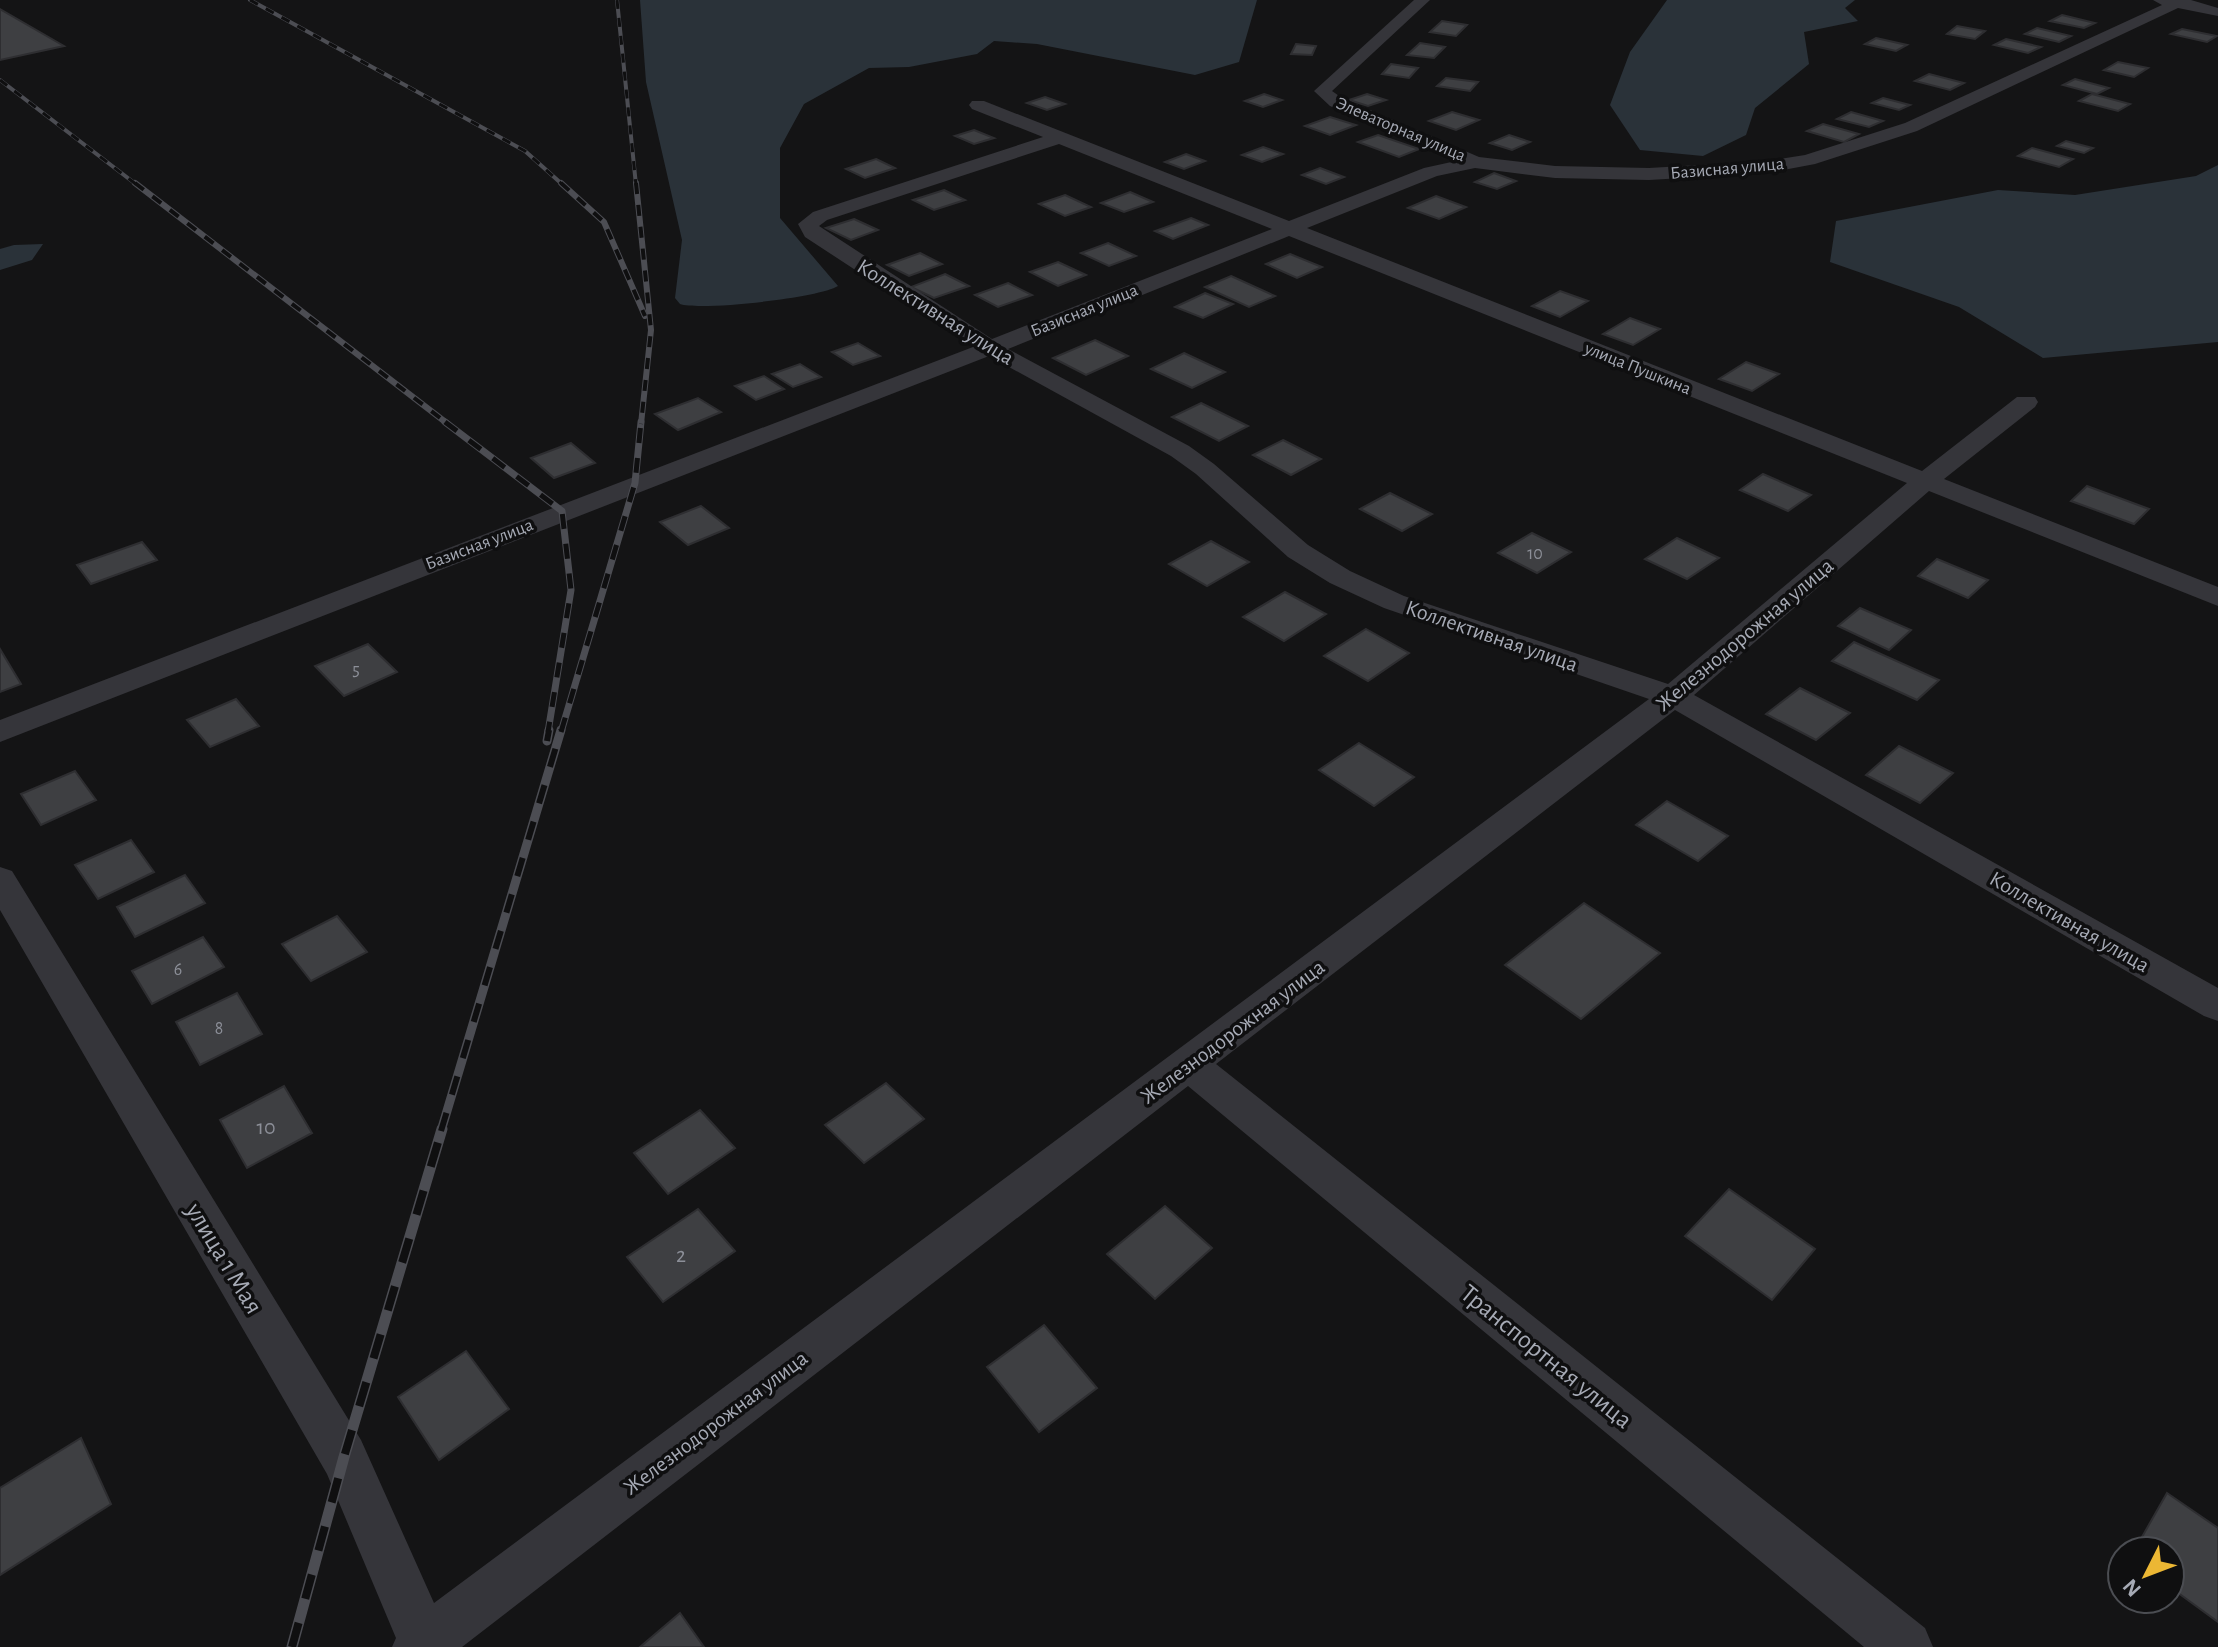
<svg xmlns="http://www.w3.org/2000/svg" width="2218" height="1647" viewBox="0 0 2218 1647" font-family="'Alegreya Sans',sans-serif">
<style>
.water{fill:#2a3239}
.building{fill:#3e3f42;stroke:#2e2e31;stroke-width:2}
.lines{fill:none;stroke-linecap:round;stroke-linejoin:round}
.minor{fill:#35353a;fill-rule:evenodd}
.rail-far4-casing{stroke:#4c4d53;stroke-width:4}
.rail-far3-casing{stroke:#4c4d53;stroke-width:6}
.rail-far2-casing{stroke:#4c4d53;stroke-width:7}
.rail-far1-casing{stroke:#4c4d53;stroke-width:9}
.rail-casing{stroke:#4c4d53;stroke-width:11}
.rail-far4{stroke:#0f0f10;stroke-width:3;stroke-dasharray:9;stroke-linecap:butt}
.rail-far3{stroke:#0f0f10;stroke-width:4;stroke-dasharray:11;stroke-linecap:butt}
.rail-far2{stroke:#0f0f10;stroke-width:5;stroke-dasharray:15;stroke-linecap:butt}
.rail-far1{stroke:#0f0f10;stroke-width:6;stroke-dasharray:19;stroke-linecap:butt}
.rail{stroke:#0f0f10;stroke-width:8;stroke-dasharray:25;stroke-linecap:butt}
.labels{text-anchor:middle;stroke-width:7;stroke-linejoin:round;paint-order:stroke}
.far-street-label{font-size:18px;fill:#a6aab5;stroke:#0f0f10}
.number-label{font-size:18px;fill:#8c8f98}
.street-label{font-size:22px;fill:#a6aab5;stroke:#0f0f10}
.near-number-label{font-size:22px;fill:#8c8f98}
.near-street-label{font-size:26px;fill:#a6aab5;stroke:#0f0f10}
</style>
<rect width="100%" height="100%" fill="#141415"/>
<g class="water">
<path d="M640 0H1257L1239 62 1195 75 1037 44 994 41 977 54 909 67 869 68 804 104 780 148V218L838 286C819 298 701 311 680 304L675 298 682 240 646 82Z"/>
<polygon points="1667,0 1855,0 1845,8 1858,21 1804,32 1809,64 1755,108 1746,135 1703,156 1640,150 1610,105 1630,52"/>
<polygon points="2218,165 2218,342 2043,358 1959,307 1830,262 1836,221 1998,190 2075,195 2196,176"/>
<polygon points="43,244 32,260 0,270 0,249 14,245"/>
</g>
<g class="building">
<polygon points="0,9 64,46 0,60"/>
<polygon points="2062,15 2095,23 2084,28 2050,21"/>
<polygon points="1442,21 1467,25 1456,36 1430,32"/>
<polygon points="1957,26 1985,31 1975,39 1947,34"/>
<polygon points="2037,28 2071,36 2059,42 2025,34"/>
<polygon points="2182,29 2217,36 2207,42 2171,34"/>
<polygon points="1876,38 1907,45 1896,51 1865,44"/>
<polygon points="2006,39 2041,47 2028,53 1994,45"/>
<polygon points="1420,43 1445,47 1434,58 1407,55"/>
<polygon points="1296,44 1316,46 1312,55 1291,54"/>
<polygon points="2118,62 2148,68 2134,77 2104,70"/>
<polygon points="1391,64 1418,68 1409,78 1382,74"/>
<polygon points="1929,74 1964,83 1950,90 1915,81"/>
<polygon points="1446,78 1478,82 1470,91 1437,86"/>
<polygon points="2075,79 2109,88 2097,94 2063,85"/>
<polygon points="1264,94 1282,100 1263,107 1245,101"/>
<polygon points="1367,94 1386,100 1368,106 1349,100"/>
<polygon points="2092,94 2130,104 2118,111 2079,101"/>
<polygon points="1045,97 1065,104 1047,110 1027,103"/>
<polygon points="1883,98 1910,105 1899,110 1872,103"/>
<polygon points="1452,112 1479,120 1456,130 1429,121"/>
<polygon points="1851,112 1883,121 1869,127 1837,119"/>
<polygon points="1330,117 1356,125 1330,135 1305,126"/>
<polygon points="1823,124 1859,134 1844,142 1807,131"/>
<polygon points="974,130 994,138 974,144 955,136"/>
<polygon points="1378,135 1419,149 1399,157 1358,142"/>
<polygon points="1509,135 1530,142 1512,150 1490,143"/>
<polygon points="2066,141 2093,148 2084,153 2057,146"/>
<polygon points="1263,147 1283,154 1262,162 1242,155"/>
<polygon points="2032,148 2073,159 2059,167 2018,156"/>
<polygon points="1186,154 1205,161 1184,169 1165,162"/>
<polygon points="876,159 895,168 865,178 846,169"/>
<polygon points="1320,168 1344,177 1326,184 1302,175"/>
<polygon points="1494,173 1516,181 1497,189 1475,182"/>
<polygon points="944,190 965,200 934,210 913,200"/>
<polygon points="1130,192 1153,202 1124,212 1101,203"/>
<polygon points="1065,195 1091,207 1065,216 1039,204"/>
<polygon points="1436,196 1466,207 1439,219 1408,208"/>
<polygon points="1191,218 1208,225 1173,239 1155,231"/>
<polygon points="854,219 878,230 851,240 826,228"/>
<polygon points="1108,243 1136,256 1109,266 1081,253"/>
<polygon points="920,253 942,264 909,276 887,265"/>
<polygon points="1290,254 1322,267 1297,278 1266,264"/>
<polygon points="1058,262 1086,275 1058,286 1030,272"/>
<polygon points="945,274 969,286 934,298 911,287"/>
<polygon points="1231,276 1275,296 1249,307 1205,287"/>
<polygon points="1008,283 1032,295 998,307 975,295"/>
<polygon points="1560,291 1588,301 1560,317 1532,306"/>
<polygon points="1205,293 1233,304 1203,318 1175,307"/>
<polygon points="1630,318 1660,329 1633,345 1603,334"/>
<polygon points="1095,340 1128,356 1086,375 1053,358"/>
<polygon points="858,343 880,356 853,365 832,352"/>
<polygon points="1184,353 1225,372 1192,388 1151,369"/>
<polygon points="1746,362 1779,374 1752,391 1719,379"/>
<polygon points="800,364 821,377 793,387 772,374"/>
<polygon points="764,376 784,389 756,400 735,386"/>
<polygon points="698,398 721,412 678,430 655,414"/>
<polygon points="1201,403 1248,426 1219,441 1172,417"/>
<polygon points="1283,440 1321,459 1291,475 1253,455"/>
<polygon points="571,443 595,463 554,478 531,458"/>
<polygon points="1763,474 1811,495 1788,511 1740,490"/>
<polygon points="2087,486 2149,509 2134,524 2071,501"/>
<polygon points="1390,493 1432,514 1402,531 1360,509"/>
<polygon points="701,506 729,528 688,545 660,522"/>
<polygon points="1532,533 1571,552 1537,573 1498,553"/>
<polygon points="1677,538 1719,558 1687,579 1645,559"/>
<polygon points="1211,541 1249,562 1207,586 1169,564"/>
<polygon points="142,542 157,560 91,584 77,565"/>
<polygon points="1937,559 1988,580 1968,598 1918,576"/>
<polygon points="1285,592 1326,614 1284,641 1243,617"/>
<polygon points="1860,608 1911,630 1889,650 1838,626"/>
<polygon points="1366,629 1409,653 1368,681 1324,656"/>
<polygon points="1854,642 1939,680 1917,700 1832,661"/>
<polygon points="368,644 397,672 344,696 315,666"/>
<polygon points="0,649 21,684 0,692"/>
<polygon points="1800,688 1850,713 1816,740 1766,714"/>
<polygon points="236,699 259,726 210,747 187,720"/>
<polygon points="1359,743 1414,777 1374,806 1319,770"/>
<polygon points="1899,746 1953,773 1920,803 1866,775"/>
<polygon points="75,771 96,800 41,825 21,794"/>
<polygon points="1667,801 1728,836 1698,861 1636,825"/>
<polygon points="131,840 154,872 98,899 75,865"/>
<polygon points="185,875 205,903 135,937 117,907"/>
<polygon points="1584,903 1660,953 1581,1019 1505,965"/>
<polygon points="337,916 367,952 311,981 282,944"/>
<polygon points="203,937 224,967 152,1004 132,971"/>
<polygon points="237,993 262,1034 200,1065 176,1022"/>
<polygon points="886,1083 924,1119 864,1163 825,1125"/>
<polygon points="284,1086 312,1133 247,1168 220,1120"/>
<polygon points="700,1110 735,1148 668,1194 634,1153"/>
<polygon points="1729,1189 1815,1249 1772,1300 1685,1236"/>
<polygon points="1165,1206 1212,1248 1155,1299 1107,1254"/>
<polygon points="698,1209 735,1251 663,1302 627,1257"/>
<polygon points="1044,1325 1097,1388 1039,1432 987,1367"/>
<polygon points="466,1351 509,1409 439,1460 398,1397"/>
<polygon points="81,1438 111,1504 0,1575 0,1488"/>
<polygon points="2167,1493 2218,1528 2218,1622 2170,1587 2170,1551 2134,1551"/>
<polygon points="680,1613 704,1647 640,1647"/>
</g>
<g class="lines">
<path class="minor" d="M1414 0H1430L1332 91 1342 98 1479 157 1555 166 1649 168 1767 161 1805 155 1905 123 2162 5 2153 0H2191L2218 8V16L2178 8 1917 131 1815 164 1767 173 1649 180 1555 178 1475 168 1437 176 1307 228 1922 471 2017 397H2035L2038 402 2035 407 1944 479 2218 587V606L1929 491 1694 695 2218 988V1021L2204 1016 1675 710 1216 1064 1925 1628 1933 1647H1864L1188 1086 462 1647H392L396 1638 327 1474 0 910V867L12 871 361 1440 434 1603 1649 699 1384 608 1330 583 1288 557 1196 474 1171 456 989 356 0 742V720L973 347 805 237 798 224 813 212 1043 137 972 109 969 105 972 101H984L1289 221 1424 168 1456 161 1330 106 1314 91ZM1059 144 1272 229 992 339 819 226 827 220ZM1289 236 1907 483 1668 684 1404 596 1350 571 1308 545 1214 464 1189 446 1008 349Z"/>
<g class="rail-far4-casing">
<g id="rail-far4">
<polyline points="250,0 525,151 563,185"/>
<polyline points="617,0 636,185"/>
<polyline points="0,80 137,185"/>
</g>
</g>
<g class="rail-far3-casing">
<g id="rail-far3">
<polyline points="135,183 448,424"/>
<polyline points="561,183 604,222 645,316"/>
<polyline points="636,183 651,330 641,424"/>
</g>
</g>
<g class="rail-far2-casing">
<g id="rail-far2">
<polyline points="445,422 562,511 571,590 548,732"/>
<polyline points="561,732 635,483 641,422"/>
</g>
</g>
<g class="rail-far1-casing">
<g id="rail-far1">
<polyline points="547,741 549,730"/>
<polyline points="441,1131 561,730"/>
</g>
</g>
<g class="rail-casing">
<polyline id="rail" points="292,1647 344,1457 442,1129"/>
</g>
<use href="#rail-far4" class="rail-far4"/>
<use href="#rail-far3" class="rail-far3"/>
<use href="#rail-far2" class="rail-far2"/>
<use href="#rail-far1" class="rail-far1"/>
<use href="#rail" class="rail"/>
</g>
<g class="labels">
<g class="far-street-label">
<text transform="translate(1401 129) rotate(23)" y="6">Элеваторная улица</text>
<text transform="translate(1727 168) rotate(-5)" y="6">Базисная улица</text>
<text transform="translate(1084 310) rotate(-22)" y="6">Базисная улица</text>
<text transform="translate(1638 368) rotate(22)" y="6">улица Пушкина</text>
<text transform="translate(479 544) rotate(-21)" y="6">Базисная улица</text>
</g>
<g class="number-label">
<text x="1535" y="559">10</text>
<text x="356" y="675">5</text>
<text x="178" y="975">6</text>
<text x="219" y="1034">8</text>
</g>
<g class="street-label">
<text transform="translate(936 311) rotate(32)" y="8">Коллективная улица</text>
<text transform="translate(1744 634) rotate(-40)" y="8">Железнодорожная улица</text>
<text transform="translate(1492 635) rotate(19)" y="8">Коллективная улица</text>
<text transform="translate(2070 921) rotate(30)" y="8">Коллективная улица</text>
<text transform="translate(1232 1031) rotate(-37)" y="8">Железнодорожная улица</text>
<text transform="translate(715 1422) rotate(-37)" y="8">Железнодорожная улица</text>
</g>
<g class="near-number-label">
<text x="266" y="1134">10</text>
<text x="681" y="1262">2</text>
</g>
<g class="near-street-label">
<text transform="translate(225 1258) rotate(59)" y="9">улица 1 Мая</text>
<text transform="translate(1547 1356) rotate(39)" y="9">Транспортная улица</text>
</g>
</g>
<g transform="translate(2146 1575) rotate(228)"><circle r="38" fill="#0f0f10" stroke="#4b4d52" stroke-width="2"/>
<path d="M0-6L14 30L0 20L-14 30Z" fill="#ecb734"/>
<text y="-12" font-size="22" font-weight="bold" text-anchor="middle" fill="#a6aab5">N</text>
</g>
</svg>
